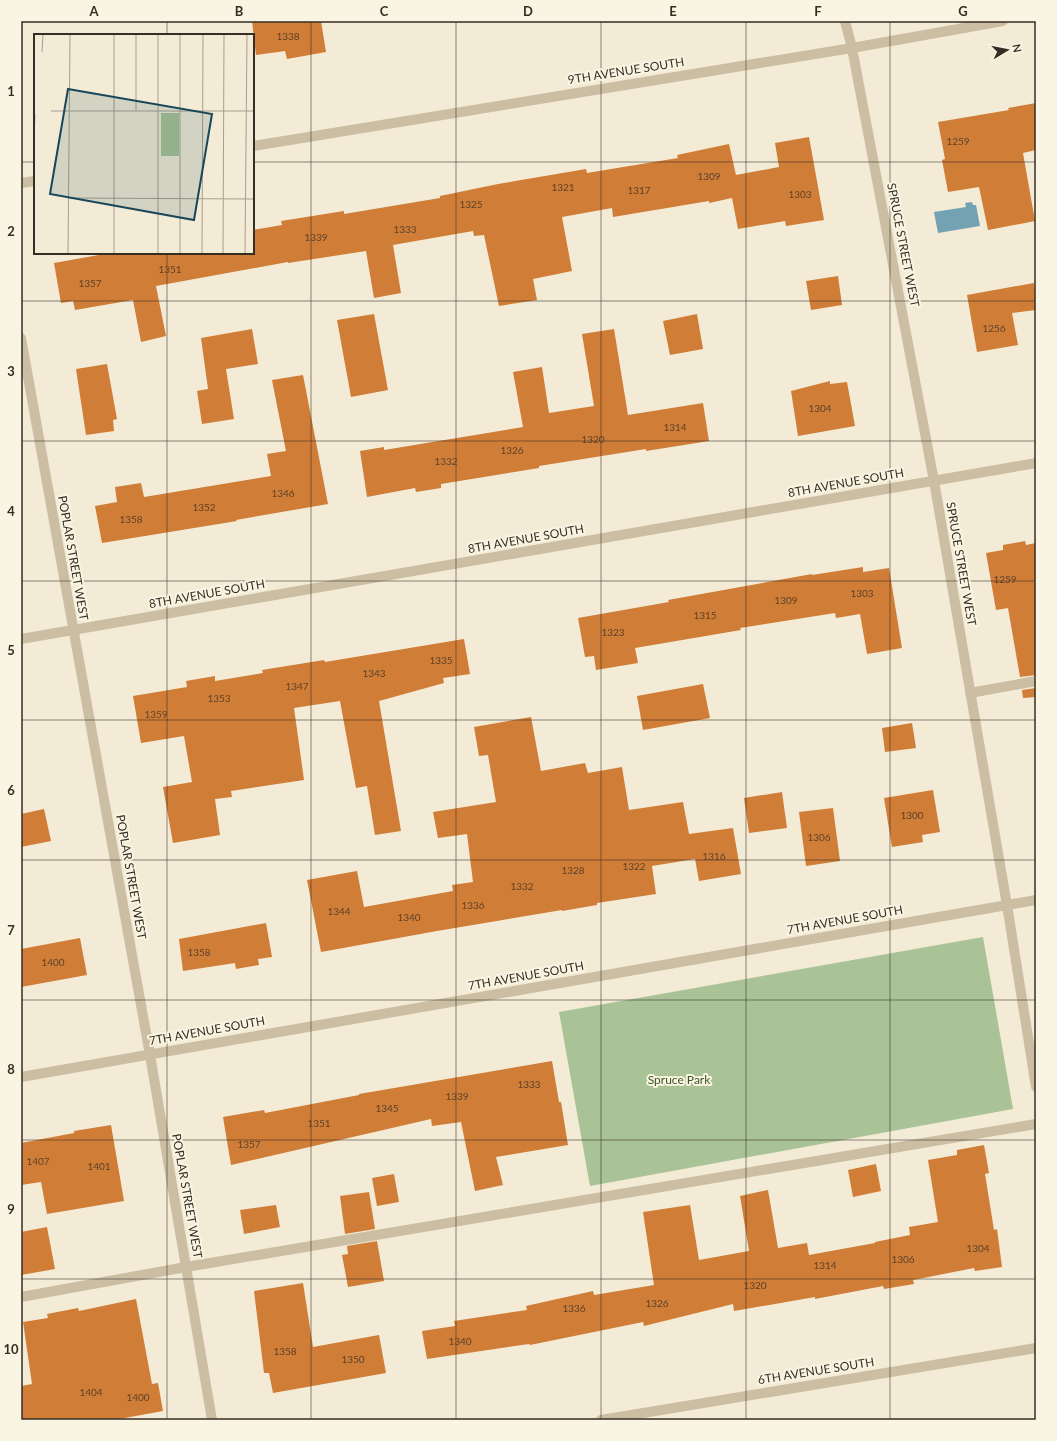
<svg xmlns="http://www.w3.org/2000/svg" width="1057" height="1441" viewBox="0 0 1057 1441" font-family="Lato,sans-serif">
<style>
.green{fill:#aac396}
.water{fill:#73a2b2}
.building{fill:#d07d37}
.lines{fill:none;stroke-linecap:round;stroke-linejoin:round}
.service{stroke:#cbbea2;stroke-width:10}
.minor{stroke:#cbbea2;stroke-width:10}
.tertiary{stroke:#cbbea2;stroke-width:10}
.grid{fill:none;stroke:#352e25;stroke-width:1;stroke-opacity:0.55}
.labels{text-anchor:middle;stroke-width:4;stroke-linejoin:round;paint-order:stroke}
.number-label{font-size:10px;fill:#5c422a}
.street-label{font-size:12px;fill:#352e25;stroke:#faf5e3}
.park-label{font-size:12px;fill:#3a5527;stroke:#faf5e3}
.inset-road{fill:none;stroke:#a79f8f;stroke-width:1}
.view{fill:#18475a;fill-opacity:0.15;stroke:#18475a;stroke-width:2}
.inset-edge{fill:none;stroke:#352e25;stroke-width:2}
.neatline{fill:none;stroke:#352e25;stroke-width:1.5}
.grid-label{font-size:13px;text-anchor:middle;font-weight:bold;fill:#352e25}
</style>
<rect width="100%" height="100%" fill="#f3ebd6"/>
<polygon class="green" points="983,937 1013,1109 590,1186 559,1012"/>
<polygon class="water" points="972,202 973,205 976,205 980,226 938,233 934,212 966,207 965,203"/>
<g class="building">
<polygon points="252,21 321,21 326,52 287,59 285,51 256,55"/>
<polygon points="1036,103 1036,150 1023,153 1035,221 988,230 979,187 948,192 942,160 945,159 938,122 1009,110 1008,108"/>
<polygon points="809,137 824,220 786,226 785,221 738,229 732,198 709,203 709,201 613,217 612,208 562,217 572,271 533,279 537,300 499,306 484,235 474,236 473,231 393,245 401,293 374,298 366,251 288,263 288,262 156,286 166,336 141,342 133,300 75,310 73,301 61,303 54,263 110,253 253,253 253,230 282,225 281,221 344,211 344,214 440,198 440,196 498,184 586,169 587,173 678,158 677,155 729,144 736,175 779,167 775,143"/>
<polygon points="838,276 842,305 811,310 806,281"/>
<polygon points="1034,283 1036,310 1012,313 1018,345 977,352 967,295"/>
<polygon points="374,314 388,390 351,397 337,320"/>
<polygon points="697,314 703,349 670,355 663,321"/>
<polygon points="252,329 258,364 226,369 234,419 202,424 197,391 208,389 201,338"/>
<polygon points="614,329 628,415 703,403 709,441 646,451 646,449 539,466 539,468 441,484 441,488 416,492 415,488 367,497 360,451 384,447 384,450 523,427 513,372 542,367 549,413 594,406 582,334"/>
<polygon points="107,364 117,419 113,420 114,431 86,435 76,369"/>
<polygon points="303,375 328,504 236,520 237,521 102,543 95,506 117,502 115,487 141,483 144,497 271,476 267,454 286,451 272,380"/>
<polygon points="830,381 830,384 847,382 855,426 798,436 791,391"/>
<polygon points="1025,541 1026,545 1036,543 1036,675 1020,677 1008,608 996,610 986,553 1003,550 1003,545"/>
<polygon points="863,567 863,572 889,568 902,648 867,654 860,614 836,618 835,613 740,628 741,630 635,648 638,663 596,670 594,656 585,657 578,618 669,602 668,600 812,574 812,575"/>
<polygon points="464,639 470,674 443,678 444,683 379,701 401,831 375,835 367,786 356,788 340,701 294,708 304,780 231,791 232,797 215,799 220,835 173,843 163,787 192,782 184,736 141,743 133,696 187,687 186,681 215,676 215,681 263,673 262,670 324,660 325,662"/>
<polygon points="703,684 710,718 643,730 637,696"/>
<polygon points="1036,688 1036,697 1023,698 1022,690"/>
<polygon points="531,717 541,771 585,763 588,773 622,767 629,810 683,802 689,834 733,828 741,874 699,881 695,859 652,866 656,894 597,903 597,905 562,911 562,910 437,931 321,952 307,880 357,871 364,907 453,891 452,885 473,882 467,834 438,838 433,812 496,802 488,755 479,756 474,727"/>
<polygon points="912,723 916,748 885,752 882,728"/>
<polygon points="933,790 940,832 922,835 923,842 892,847 884,798"/>
<polygon points="782,792 787,828 749,833 744,798"/>
<polygon points="833,808 840,861 806,866 799,812"/>
<polygon points="44,809 51,841 21,847 21,814"/>
<polygon points="266,923 272,957 258,959 259,965 236,969 235,963 183,971 179,939"/>
<polygon points="80,938 87,975 21,987 21,949"/>
<polygon points="552,1061 559,1102 561,1102 568,1145 496,1157 503,1185 475,1191 461,1122 432,1126 431,1119 231,1165 223,1117 264,1110 265,1113 359,1095 359,1094"/>
<polygon points="111,1125 124,1201 47,1214 41,1182 21,1185 21,1143 74,1133 74,1131"/>
<polygon points="984,1145 989,1173 985,1174 994,1230 997,1229 1002,1267 975,1271 974,1268 913,1280 914,1284 884,1289 883,1286 815,1299 815,1297 734,1311 733,1304 644,1326 643,1322 530,1345 529,1344 427,1359 422,1331 455,1326 454,1321 527,1310 526,1306 593,1291 594,1295 654,1285 643,1212 690,1205 699,1260 749,1251 740,1196 768,1190 778,1248 807,1243 809,1255 875,1243 875,1242 910,1235 909,1227 938,1222 928,1160 957,1155 957,1150"/>
<polygon points="876,1164 881,1191 853,1197 848,1170"/>
<polygon points="394,1174 399,1202 377,1206 372,1178"/>
<polygon points="369,1192 375,1229 345,1234 340,1196"/>
<polygon points="276,1205 280,1227 244,1234 240,1210"/>
<polygon points="47,1227 55,1269 21,1275 21,1232"/>
<polygon points="377,1241 384,1281 348,1287 342,1255 348,1254 347,1246"/>
<polygon points="303,1283 313,1347 379,1335 386,1373 273,1393 269,1373 264,1373 254,1291"/>
<polygon points="136,1299 152,1384 158,1383 163,1411 114,1420 21,1420 21,1386 32,1384 23,1322 48,1318 47,1314 78,1308 79,1311"/>
</g>
<g class="lines">
<g class="service">
<polyline points="970,693 1036,681"/>
<polyline points="21,1297 186,1267 1036,1124"/>
</g>
<g class="minor">
<polyline points="845,21 852,48 934,481 1007,905 1036,1087"/>
<polyline points="253,146 852,48 1003,21"/>
<polyline points="21,183 35,181"/>
<polyline points="21,338 150,1055 212,1420"/>
<polyline points="21,639 1036,463"/>
<polyline points="601,1420 1036,1348"/>
</g>
<polyline class="tertiary" points="21,1077 1036,900"/>
</g>
<path class="grid" d="M167 21V35M311 21V1420M456 21V1420M601 21V1420M746 21V1420M890 21V1420M21 162H35M253 162H1036M167 253V1420M21 301H1036M21 441H1036M21 581H1036M21 720H1036M21 860H1036M21 1000H1036M21 1140H1036M21 1279H1036"/>
<g class="labels">
<g class="number-label">
<text x="288" y="40">1338</text>
<text x="958" y="145">1259</text>
<text x="709" y="180">1309</text>
<text x="563" y="191">1321</text>
<text x="639" y="194">1317</text>
<text x="800" y="198">1303</text>
<text x="471" y="208">1325</text>
<text x="405" y="233">1333</text>
<text x="316" y="241">1339</text>
<text x="170" y="273">1351</text>
<text x="90" y="287">1357</text>
<text x="994" y="332">1256</text>
<text x="820" y="412">1304</text>
<text x="675" y="431">1314</text>
<text x="593" y="443">1320</text>
<text x="512" y="454">1326</text>
<text x="446" y="465">1332</text>
<text x="283" y="497">1346</text>
<text x="204" y="511">1352</text>
<text x="131" y="523">1358</text>
<text x="1005" y="583">1259</text>
<text x="862" y="597">1303</text>
<text x="786" y="604">1309</text>
<text x="705" y="619">1315</text>
<text x="613" y="636">1323</text>
<text x="441" y="664">1335</text>
<text x="374" y="677">1343</text>
<text x="297" y="690">1347</text>
<text x="219" y="702">1353</text>
<text x="156" y="718">1359</text>
<text x="912" y="819">1300</text>
<text x="819" y="841">1306</text>
<text x="714" y="860">1316</text>
<text x="634" y="870">1322</text>
<text x="573" y="874">1328</text>
<text x="522" y="890">1332</text>
<text x="473" y="909">1336</text>
<text x="339" y="915">1344</text>
<text x="409" y="921">1340</text>
<text x="199" y="956">1358</text>
<text x="53" y="966">1400</text>
<text x="529" y="1088">1333</text>
<text x="457" y="1100">1339</text>
<text x="387" y="1112">1345</text>
<text x="319" y="1127">1351</text>
<text x="249" y="1148">1357</text>
<text x="38" y="1165">1407</text>
<text x="99" y="1170">1401</text>
<text x="978" y="1252">1304</text>
<text x="903" y="1263">1306</text>
<text x="825" y="1269">1314</text>
<text x="755" y="1289">1320</text>
<text x="657" y="1307">1326</text>
<text x="574" y="1312">1336</text>
<text x="460" y="1345">1340</text>
<text x="285" y="1355">1358</text>
<text x="353" y="1363">1350</text>
<text x="91" y="1396">1404</text>
<text x="138" y="1401">1400</text>
</g>
<g class="street-label">
<text transform="translate(626 71) rotate(-9)" y="4">9TH AVENUE SOUTH</text>
<text transform="translate(903 245) rotate(79)" y="4">SPRUCE STREET WEST</text>
<text transform="translate(846 483) rotate(-10)" y="4">8TH AVENUE SOUTH</text>
<text transform="translate(526 539) rotate(-10)" y="4">8TH AVENUE SOUTH</text>
<text transform="translate(73 558) rotate(80)" y="4">POPLAR STREET WEST</text>
<text transform="translate(961 564) rotate(80)" y="4">SPRUCE STREET WEST</text>
<text transform="translate(207 594) rotate(-10)" y="4">8TH AVENUE SOUTH</text>
<text transform="translate(131 877) rotate(80)" y="4">POPLAR STREET WEST</text>
<text transform="translate(845 920) rotate(-10)" y="4">7TH AVENUE SOUTH</text>
<text transform="translate(526 976) rotate(-10)" y="4">7TH AVENUE SOUTH</text>
<text transform="translate(207 1031) rotate(-10)" y="4">7TH AVENUE SOUTH</text>
<text transform="translate(187 1196) rotate(80)" y="4">POPLAR STREET WEST</text>
<text transform="translate(816 1371) rotate(-9)" y="4">6TH AVENUE SOUTH</text>
</g>
<g class="park-label">
<text x="679" y="1084">Spruce Park</text>
</g>
</g>
<g transform="translate(34 34)">
<rect width="220" height="220" fill="#f3ebd6"/>
<path d="M127 79H145V122H127Z" fill="#aac396"/>
<path class="inset-road" d="M102 0V76M8 18 9 0M17 77H220M0 103 1 81M35 164 220 165M34 220 36 0M80 220V0M124 220V0M146 220V0M168 220 169 0M189 220 190 0M211 220 213 0"/>
<path class="view" d="M34 55 178 80 160 186 16 160Z"/>
<rect width="220" height="220" class="inset-edge"/>
</g>
<rect width="1057" height="1441" fill="none" stroke="#faf5e3" stroke-width="44"/>
<g transform="translate(1007 50) rotate(80)" stroke="#faf5e3" stroke-width="3" paint-order="stroke">
<path d="M0-3L7 15L0 10L-7 15Z" fill="#352e25"/>
<text y="-6" font-size="11" font-weight="bold" text-anchor="middle" fill="#352e25">N</text>
</g>
<rect x="22" y="22" width="1013" height="1397" class="neatline"/>
<g class="grid-label">
<text x="94" y="16">A</text>
<text x="239" y="16">B</text>
<text x="384" y="16">C</text>
<text x="528" y="16">D</text>
<text x="673" y="16">E</text>
<text x="818" y="16">F</text>
<text x="963" y="16">G</text>
<text x="11" y="96">1</text>
<text x="11" y="236">2</text>
<text x="11" y="376">3</text>
<text x="11" y="516">4</text>
<text x="11" y="655">5</text>
<text x="11" y="795">6</text>
<text x="11" y="935">7</text>
<text x="11" y="1074">8</text>
<text x="11" y="1214">9</text>
<text x="11" y="1354">10</text>
</g>
</svg>
